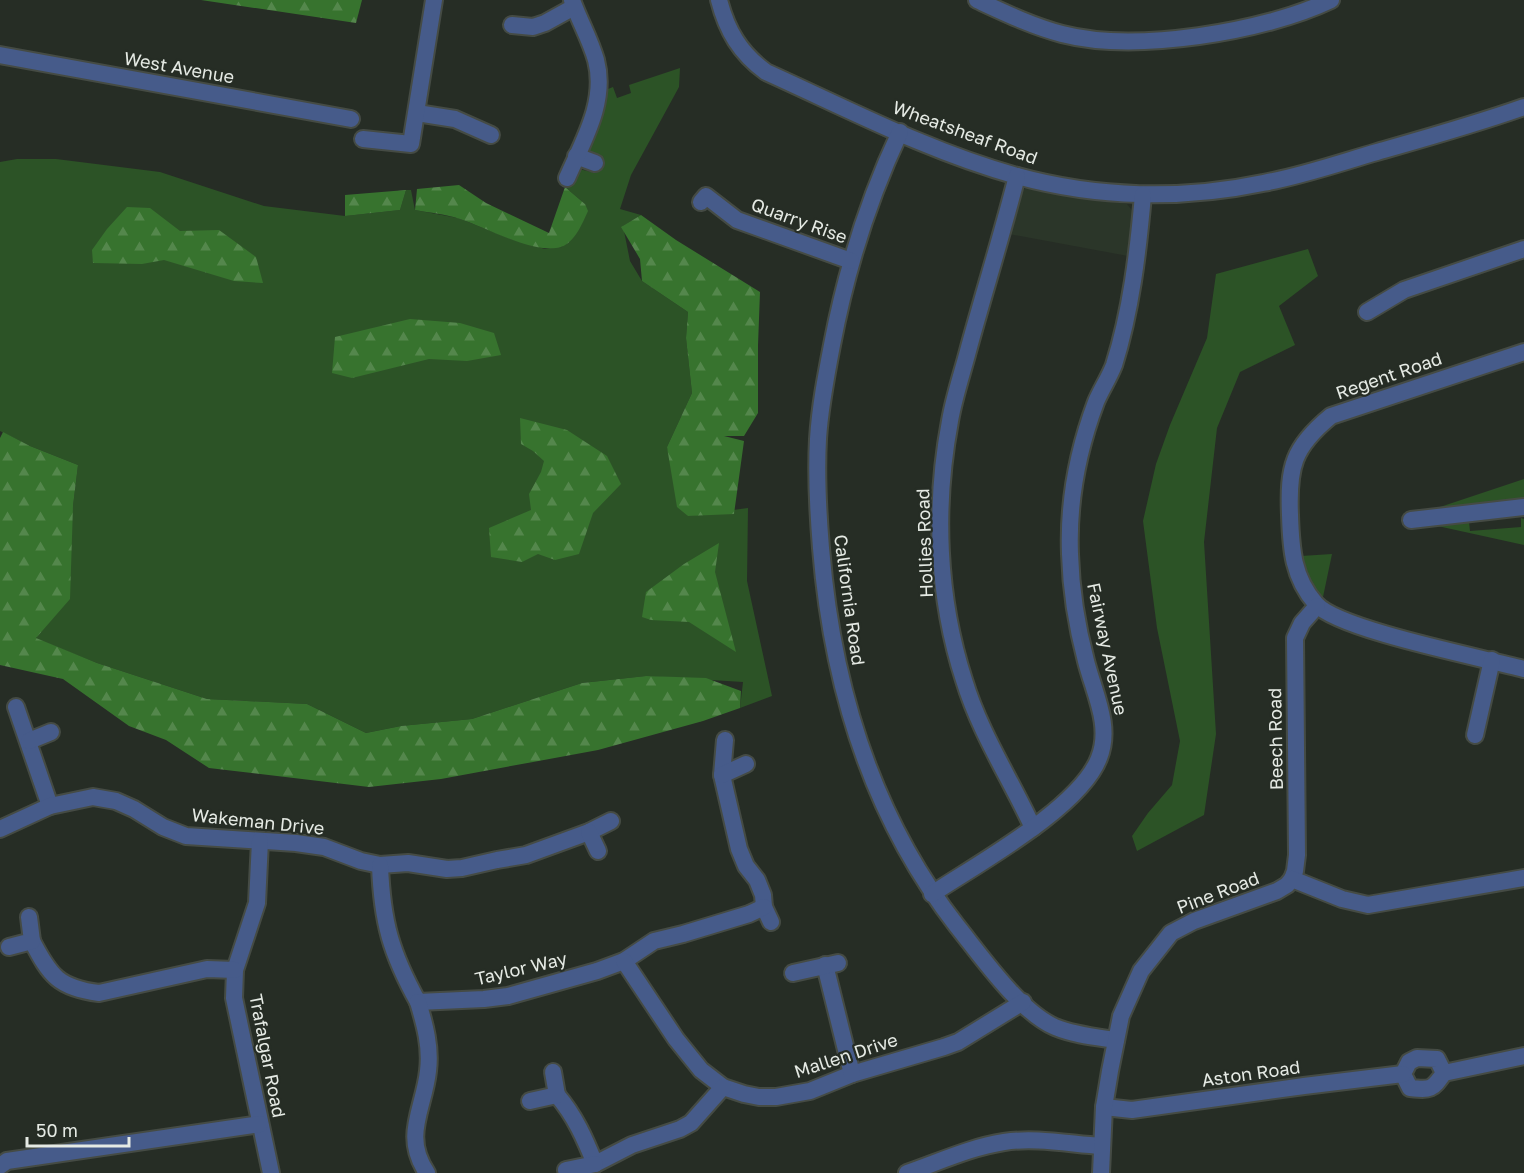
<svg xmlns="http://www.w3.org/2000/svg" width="1524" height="1173" viewBox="0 0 1524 1173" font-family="'Golos Text',sans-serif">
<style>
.built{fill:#2b3629}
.grass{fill:#2c5326}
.forest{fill:url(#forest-firs)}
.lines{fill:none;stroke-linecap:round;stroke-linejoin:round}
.minor-casing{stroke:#454b44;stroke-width:20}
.minor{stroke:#465b8a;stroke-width:16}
.labels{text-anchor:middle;stroke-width:4.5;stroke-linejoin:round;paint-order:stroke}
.street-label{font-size:18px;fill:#e5eae4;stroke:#262d25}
</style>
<defs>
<pattern id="forest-firs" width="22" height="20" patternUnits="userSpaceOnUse" patternTransform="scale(1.5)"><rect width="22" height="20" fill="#37732e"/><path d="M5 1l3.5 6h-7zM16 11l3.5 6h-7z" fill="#54874c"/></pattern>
</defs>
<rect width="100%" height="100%" fill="#262d25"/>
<polygon class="built" points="1029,187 1127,204 1134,213 1128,256 1009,234 1020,191"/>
<g class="grass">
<polygon points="680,68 679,87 631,175 620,209 641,215 623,226 630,261 642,281 688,312 686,338 692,393 667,447 688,516 748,508 747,581 772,696 740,708 743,682 646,676 582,683 472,719 401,726 366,733 307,704 207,699 97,663 36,639 73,506 78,465 30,446 0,431 0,162 17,159 56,159 160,172 264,206 345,216 400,210 406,190 411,190 415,210 458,218 511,239 545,249 562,247 585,204 565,187 575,177 579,169 596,173 599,162 590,156 587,149 608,89 613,87 617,98 631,93 629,85"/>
<polygon points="1308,249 1318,276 1279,306 1295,345 1240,372 1217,428 1204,542 1216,734 1204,815 1137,851 1132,836 1148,813 1172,785 1180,741 1157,628 1143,521 1156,464 1170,425 1207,338 1216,274"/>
<polygon points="1524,479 1524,502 1431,510"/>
<polygon points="1521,518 1524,519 1524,545 1433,525 1469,522 1470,531 1521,527"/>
<path d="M1332 554 1323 597C1308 585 1305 574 1301 556Z"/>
</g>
<g class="forest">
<polygon points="201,0 362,0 356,23"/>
<path d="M459 185 486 203 549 233 565 187 585 204 588 211C582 224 575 242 561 247 535 255 485 227 460 219 446 214 430 213 415 210L417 189Z"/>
<polygon points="406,190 400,210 345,216 345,195"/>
<polygon points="127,207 150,208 180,231 219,230 256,257 263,283 234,281 164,260 142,264 93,263 92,250 107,229"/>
<polygon points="641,215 676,240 760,292 758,345 758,413 744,436 724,436 744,441 734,514 688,516 677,507 667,447 692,393 686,338 688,312 642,281 640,259 621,227"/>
<polygon points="410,319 460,323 494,333 501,355 467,361 429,359 352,378 332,373 335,337"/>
<polygon points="520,418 567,430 607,456 621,484 593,513 579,554 555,560 538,554 522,562 491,557 489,528 531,510 529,494 541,472 544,461 533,451 521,444"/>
<polygon points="3,432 30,446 78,465 73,506 70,599 36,638 97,663 207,699 307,704 366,733 401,726 472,719 582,683 646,676 706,678 741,691 740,708 703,721 598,750 441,779 369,787 209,768 166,740 129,726 63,679 0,665 0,438"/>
<polygon points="719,543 715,572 736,652 689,622 651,620 642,617 646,592 684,564"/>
</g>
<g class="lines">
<g class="minor-casing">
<g id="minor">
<path d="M719 0C727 31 740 53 766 72 848 109 930 152 1017 176 1097 198 1182 200 1263 183 1302 176 1339 163 1377 152 1426 138 1476 124 1524 107"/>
<path d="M977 0C1005 13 1032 26 1062 34 1135 53 1264 32 1331 0"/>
<polyline points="512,25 533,27 545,23 574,7"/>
<polyline points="0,55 351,119"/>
<polyline points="417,113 455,119 491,135"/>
<path d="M900 132C868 200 846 271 832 345 826 376 820 407 818 439 816 475 818 512 821 548 832 685 872 817 957 926 981 956 1020 1012 1055 1027 1074 1035 1096 1037 1116 1040"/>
<polyline points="363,139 411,144 434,0"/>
<polyline points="576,156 595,163"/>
<path d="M1017 176C1002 235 984 292 968 351 962 374 954 397 950 421 934 506 937 597 964 680 980 733 1010 778 1033 828"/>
<path d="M567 178C583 141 607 102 596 60 590 39 579 20 572 0"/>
<polyline points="701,202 706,196 737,220 851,261"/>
<polyline points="1367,312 1404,290 1524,249"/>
<path d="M1524 352 1331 416C1293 447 1288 467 1290 515 1291 549 1293 578 1316 604 1339 630 1484 658 1524 669"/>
<polyline points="1411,520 1524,507"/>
<polyline points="16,707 50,806"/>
<polyline points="1475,735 1492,660"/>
<polyline points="725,740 722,775 739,849 746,866 757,880 763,895 764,907 771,922"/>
<polyline points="29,741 51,732"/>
<polyline points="722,775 746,764"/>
<polyline points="0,829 50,806 93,797 116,801 134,809 163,827 186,836 296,843 324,847 361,861 380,865 408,863 447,869 462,868 497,860 526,855 589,832 611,821"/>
<polyline points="589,832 598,851"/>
<polyline points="260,841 257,903 235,970 234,998 271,1173"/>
<path d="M380 865C382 922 391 953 418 1002L484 999 508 996 597 971 624 961 654 941 683 934 749 914 764 907"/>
<polyline points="1292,879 1295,871 1297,855 1295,638 1302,623 1317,606"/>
<path d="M932 894C977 864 1080 808 1099 758 1112 726 1094 693 1086 661 1077 627 1071 589 1070 554 1068 502 1078 450 1096 402 1101 390 1109 378 1114 365 1131 311 1138 252 1143 195"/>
<path d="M32 941C50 976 59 988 99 993L207 969 235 970"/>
<polyline points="9,947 32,941 29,917"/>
<polyline points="624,961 676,1039 701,1070 723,1087 744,1094 759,1097 776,1097 810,1091 852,1074 944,1047 958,1042 1023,1002"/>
<polyline points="825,965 852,1074"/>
<polyline points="793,973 838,963"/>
<path d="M418 1002C425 1025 431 1047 428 1071 424 1109 402 1136 427 1173"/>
<path d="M1444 1073 1437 1059 1417 1058 1409 1062 1403 1074 1410 1088C1431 1090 1432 1090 1444 1073L1524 1056"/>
<path d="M557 1095C575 1116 585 1139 595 1164L632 1145 680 1129 691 1123 723 1087"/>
<polyline points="530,1101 557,1095 553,1072"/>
<polyline points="1104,1107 1132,1110 1304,1086 1403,1074"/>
<polyline points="0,1166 7,1161 260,1124"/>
<polyline points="566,1170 595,1164"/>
<path d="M907 1173C939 1162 971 1147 1004 1142 1035 1137 1070 1144 1101 1146"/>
<polyline points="1101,1173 1104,1107 1110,1071 1121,1016 1141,971 1171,933 1194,921 1277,891 1287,885 1292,879 1342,899 1368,905 1524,878"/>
</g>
</g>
<use href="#minor" class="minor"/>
</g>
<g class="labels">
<g class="street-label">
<text transform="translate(179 68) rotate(10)" y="6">West Avenue</text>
<text transform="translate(965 133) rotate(20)" y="6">Wheatsheaf Road</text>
<text transform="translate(799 221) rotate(20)" y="6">Quarry Rise</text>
<text transform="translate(1389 376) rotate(-19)" y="6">Regent Road</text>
<text transform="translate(925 543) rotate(-92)" y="6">Hollies Road</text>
<text transform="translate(849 600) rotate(82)" y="6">California Road</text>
<text transform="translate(1107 649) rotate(78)" y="6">Fairway Avenue</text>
<text transform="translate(1276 739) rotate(-91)" y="6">Beech Road</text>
<text transform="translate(258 822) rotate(6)" y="6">Wakeman Drive</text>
<text transform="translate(1218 893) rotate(-21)" y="6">Pine Road</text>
<text transform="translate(521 969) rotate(-13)" y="6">Taylor Way</text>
<text transform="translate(267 1056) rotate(79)" y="6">Trafalgar Road</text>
<text transform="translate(846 1056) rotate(-18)" y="6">Mallen Drive</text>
<text transform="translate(1251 1074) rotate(-8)" y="6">Aston Road</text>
</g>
</g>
<path d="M27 1137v9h102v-9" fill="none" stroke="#e5eae4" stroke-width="3"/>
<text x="36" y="1137" font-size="18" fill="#e5eae4" stroke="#262d25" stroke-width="4.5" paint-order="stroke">50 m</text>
</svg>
